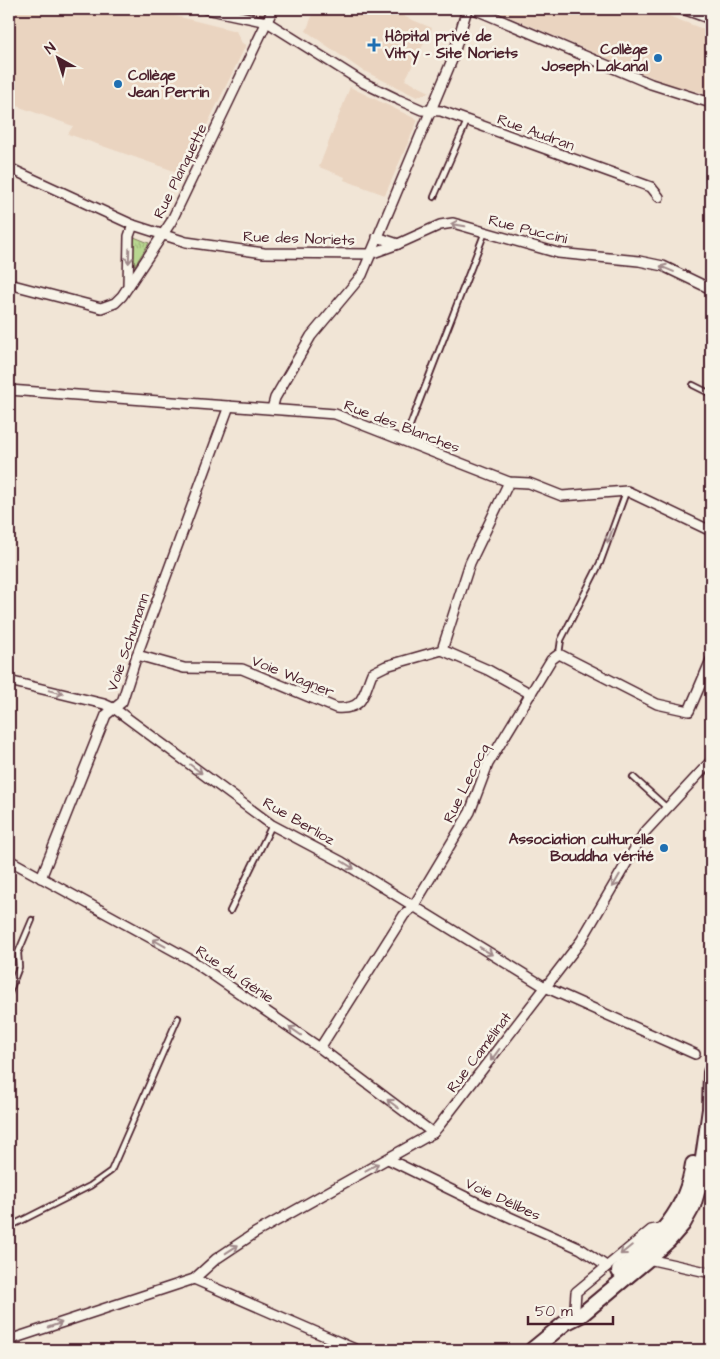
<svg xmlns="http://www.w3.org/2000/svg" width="720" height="1359" viewBox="0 0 720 1359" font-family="'Architects Daughter',sans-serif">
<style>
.built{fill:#ead4c0}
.grass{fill:url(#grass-tufts);stroke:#817b5e}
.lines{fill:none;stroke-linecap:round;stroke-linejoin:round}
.lane-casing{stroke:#4a1f2b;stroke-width:8}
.street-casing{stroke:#4a1f2b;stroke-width:12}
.secondary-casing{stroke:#4a1f2b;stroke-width:18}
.lane{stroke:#f7f3e8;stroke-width:4.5}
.street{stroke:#f7f3e8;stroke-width:9}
.secondary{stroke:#f7f3e8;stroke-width:14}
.oneway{stroke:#a0898a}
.poi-dot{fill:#1f6fb2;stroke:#f7f3e8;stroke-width:2}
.labels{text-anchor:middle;stroke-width:5;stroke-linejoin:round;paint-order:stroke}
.poi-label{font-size:15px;font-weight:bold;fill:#4a1f2b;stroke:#f7f3e8;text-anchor:start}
.street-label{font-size:15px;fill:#4a1f2b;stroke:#f7f3e8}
</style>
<defs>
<pattern id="grass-tufts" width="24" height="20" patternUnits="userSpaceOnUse" patternTransform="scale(1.25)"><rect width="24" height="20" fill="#b8d790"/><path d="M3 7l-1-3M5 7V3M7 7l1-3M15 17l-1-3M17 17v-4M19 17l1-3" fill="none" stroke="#a0b87c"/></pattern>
</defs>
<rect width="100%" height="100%" fill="#f1e5d6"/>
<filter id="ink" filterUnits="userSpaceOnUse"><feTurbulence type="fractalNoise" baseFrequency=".02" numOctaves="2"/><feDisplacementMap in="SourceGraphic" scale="10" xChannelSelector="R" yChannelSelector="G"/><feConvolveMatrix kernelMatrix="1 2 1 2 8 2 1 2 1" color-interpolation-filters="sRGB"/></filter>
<g filter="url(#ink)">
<g class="built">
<polygon points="9,9 148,9 236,31 242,43 246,45 183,174 68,134 73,126 14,105 16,98 9,95"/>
<polygon points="315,9 406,9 403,16 432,28 405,80 430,92 417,97 360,69 306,31"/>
<polygon points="491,9 650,9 711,32 711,95 668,84"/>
<polygon points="350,87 418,120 385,195 344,180 345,177 319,167"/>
</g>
<polygon class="grass" points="134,237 149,243 135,265 132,264"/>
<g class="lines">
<g class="lane-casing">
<g id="lane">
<polyline points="434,197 467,121"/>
<polyline points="693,385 711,394"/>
<polyline points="404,441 485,232"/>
<polyline points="559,654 561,640 600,563 626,492"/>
<polyline points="633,777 667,808"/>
<polyline points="230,911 272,825"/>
<polyline points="9,993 19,967 18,953 32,920"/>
<polyline points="9,1227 90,1186 111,1171 178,1018"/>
</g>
</g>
<g class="street-casing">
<g id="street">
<polyline points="206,9 267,22 364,83 395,98"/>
<polyline points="474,9 651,84 711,103"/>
<polyline points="683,9 711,19"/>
<polyline points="399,100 422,110 441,111 651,187 659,197"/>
<polyline points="9,168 133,225 186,242 264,253 370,254 398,244"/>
<polyline points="377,237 398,244 440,225 453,223 558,253 639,261 663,266 711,289"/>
<polyline points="9,284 101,308 115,303 122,296 171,222 273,9"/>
<polyline points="128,287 129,236 133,225"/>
<polyline points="9,390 335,414 509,482 529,483 562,496 627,491 711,531"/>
<polyline points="272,409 275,398 311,336 362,275 452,60 467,9"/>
<polyline points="442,650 488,670 531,694"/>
<path d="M137 655 184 668 242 669 336 708C364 710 363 695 372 673L386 666 442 650 470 563 509 482"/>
<polyline points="9,681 104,704 115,709 272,825 342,862 545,987 695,1054"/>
<polyline points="9,860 191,960 320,1048 433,1133"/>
<polyline points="41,878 106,715 122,702 137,655 229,406"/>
<polyline points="320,1048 404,915 413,907 470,812 488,764 551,660 559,654 657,704 689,711 711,660"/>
<polyline points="388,1159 476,1202 581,1249 606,1266"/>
<polyline points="648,1259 711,1273"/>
<polyline points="194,1279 357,1350"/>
<polyline points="575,1307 576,1292 651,1230 665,1227"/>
<polyline points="9,1340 194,1279 216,1259 255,1233 433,1133 438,1127 581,941 644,833 711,761"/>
</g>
</g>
<g class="secondary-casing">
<g id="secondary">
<path d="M619 1271C656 1239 686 1215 693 1164"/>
<polyline points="532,1350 565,1323 581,1315 648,1259 669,1240 683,1224 693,1206 699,1186 710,1109 711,1072"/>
</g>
</g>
<use href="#lane" class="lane"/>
<use href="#street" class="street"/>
<use href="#secondary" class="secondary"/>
</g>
<defs><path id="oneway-shaft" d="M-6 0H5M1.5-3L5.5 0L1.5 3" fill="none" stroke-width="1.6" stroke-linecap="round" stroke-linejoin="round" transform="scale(1.25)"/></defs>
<g class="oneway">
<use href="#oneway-shaft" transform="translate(458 225) rotate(-170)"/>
<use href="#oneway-shaft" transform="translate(129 256) rotate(92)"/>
<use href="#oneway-shaft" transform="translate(667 269) rotate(-157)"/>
<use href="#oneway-shaft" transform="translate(610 536) rotate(110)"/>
<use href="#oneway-shaft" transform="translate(56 692) rotate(14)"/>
<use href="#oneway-shaft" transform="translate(196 769) rotate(37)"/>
<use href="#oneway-shaft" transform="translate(348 865) rotate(32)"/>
<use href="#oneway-shaft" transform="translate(616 881) rotate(120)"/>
<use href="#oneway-shaft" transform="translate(159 943) rotate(-151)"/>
<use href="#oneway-shaft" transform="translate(486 951) rotate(31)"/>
<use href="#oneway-shaft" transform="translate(295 1031) rotate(-145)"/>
<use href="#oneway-shaft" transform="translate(495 1055) rotate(126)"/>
<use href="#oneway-shaft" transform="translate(393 1104) rotate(-143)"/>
<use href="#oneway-shaft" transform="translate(372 1167) rotate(-29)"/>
<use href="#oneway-shaft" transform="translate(232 1249) rotate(-33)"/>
<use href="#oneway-shaft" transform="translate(626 1250) rotate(141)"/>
<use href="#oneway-shaft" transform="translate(55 1325) rotate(-19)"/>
</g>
</g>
<g class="poi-dot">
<path d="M371.5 37.5h5v5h5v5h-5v5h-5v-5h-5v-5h5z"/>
<circle cx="658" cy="58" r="5"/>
<circle cx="118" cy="84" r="5"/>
<circle cx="664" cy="848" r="5"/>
</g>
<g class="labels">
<g class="poi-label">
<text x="385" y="41">Hôpital privé de<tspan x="385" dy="17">Vitry - Site Noriets</tspan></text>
<text x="648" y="54" text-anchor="end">Collège<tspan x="648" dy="17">Joseph Lakanal</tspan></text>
<text x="128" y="80">Collège<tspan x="128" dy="17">Jean Perrin</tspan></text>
<text x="654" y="844" text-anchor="end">Association culturelle<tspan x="654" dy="17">Bouddha vérité</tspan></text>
</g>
<g class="street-label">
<text transform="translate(536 132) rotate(20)" y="5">Rue Audran</text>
<text transform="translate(180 171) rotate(-64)" y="5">Rue Planquette</text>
<text transform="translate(528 229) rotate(14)" y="5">Rue Puccini</text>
<text transform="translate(299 238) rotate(2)" y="5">Rue des Noriets</text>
<text transform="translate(402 426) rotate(21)" y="5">Rue des Blanches</text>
<text transform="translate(128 642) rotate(-71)" y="5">Voie Schumann</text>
<text transform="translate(293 676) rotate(22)" y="5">Voie Wagner</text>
<text transform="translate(466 783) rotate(-64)" y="5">Rue Lecocq</text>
<text transform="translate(299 821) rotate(30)" y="5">Rue Berlioz</text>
<text transform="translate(235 974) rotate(34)" y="5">Rue du Génie</text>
<text transform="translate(479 1052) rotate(-53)" y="5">Rue Camélinat</text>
<text transform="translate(503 1199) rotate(25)" y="5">Voie Délibes</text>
</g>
</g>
<rect width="720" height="1359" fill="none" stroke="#f7f3e8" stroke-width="30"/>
<rect x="15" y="15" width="690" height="1329" fill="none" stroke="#4a1f2b" stroke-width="2" filter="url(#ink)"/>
<g transform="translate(58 58) rotate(321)" stroke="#f7f3e8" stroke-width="4" paint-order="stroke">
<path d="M0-4L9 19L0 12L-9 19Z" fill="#4a1f2b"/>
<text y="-8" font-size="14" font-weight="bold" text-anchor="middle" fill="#4a1f2b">N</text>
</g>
<path d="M528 1316v8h85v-8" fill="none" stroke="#4a1f2b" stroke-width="2.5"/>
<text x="535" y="1316" font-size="15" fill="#4a1f2b" stroke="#f7f3e8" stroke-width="4" paint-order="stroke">50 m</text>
</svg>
